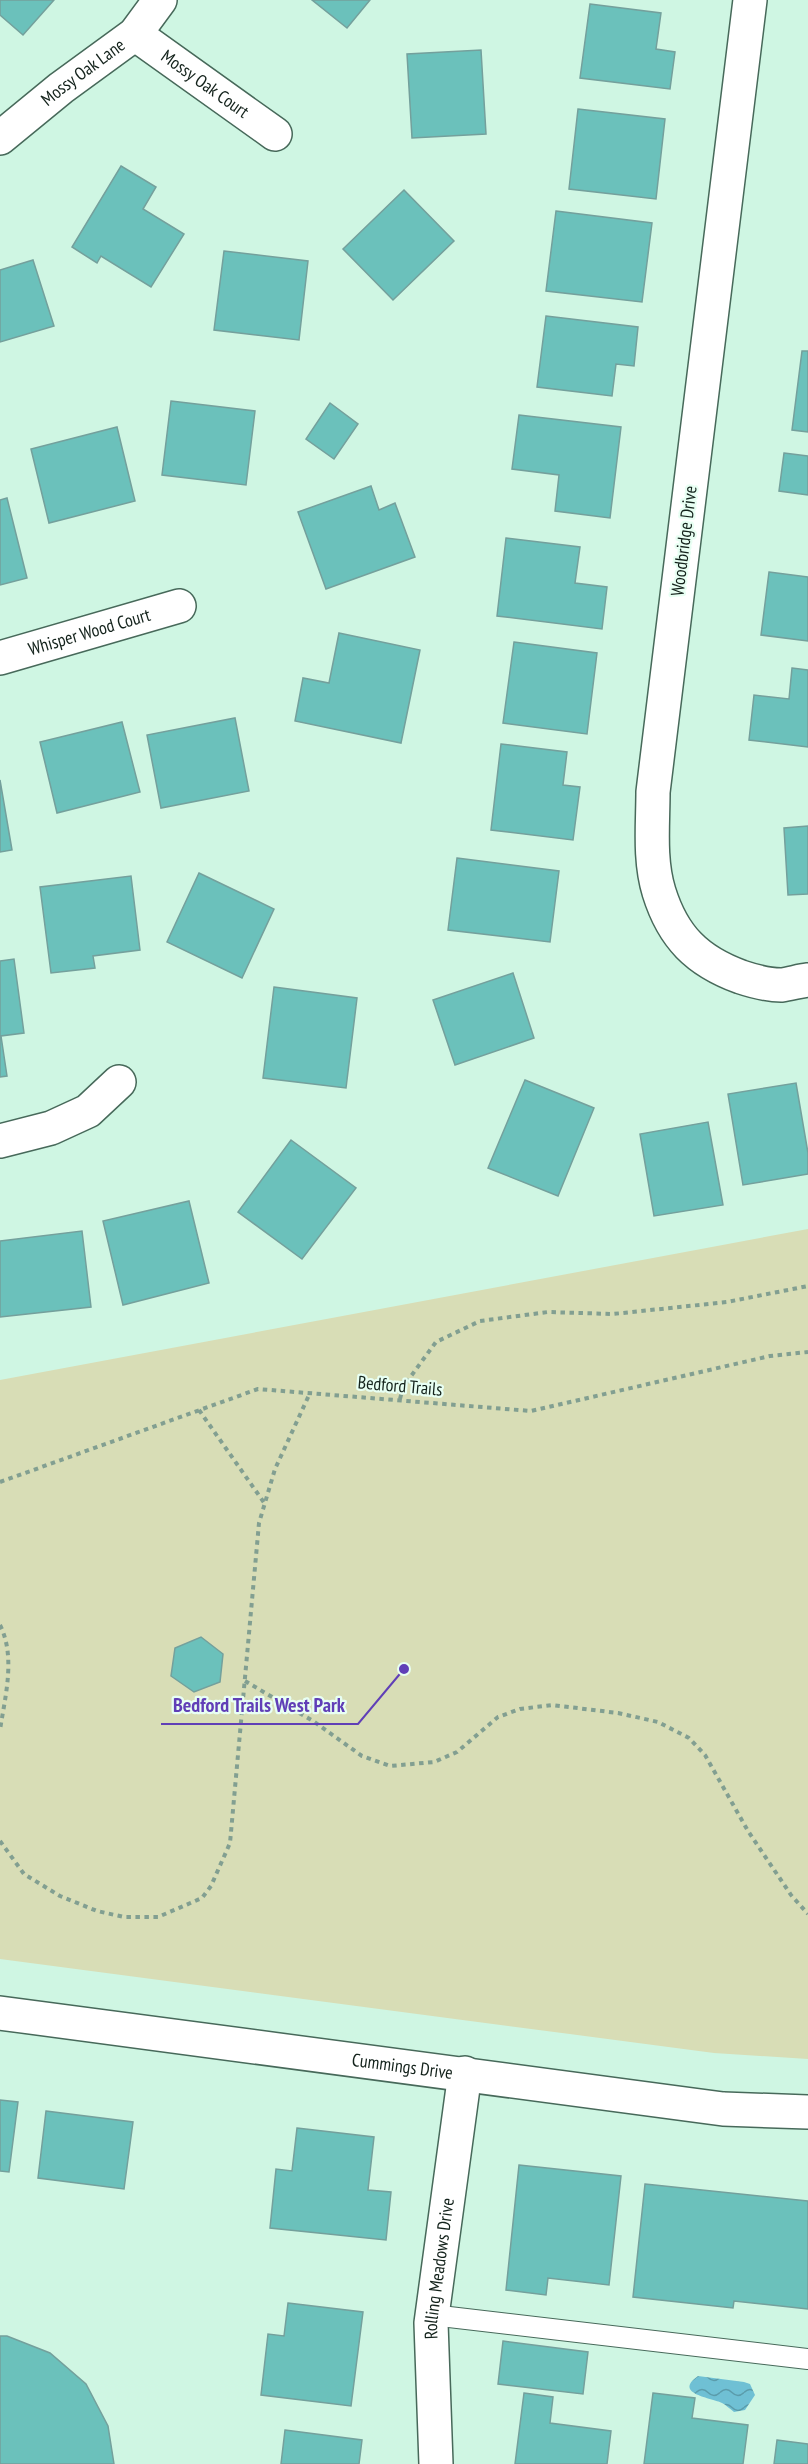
<svg xmlns="http://www.w3.org/2000/svg" width="808" height="2464" viewBox="0 0 808 2464" font-family="'PT Sans Narrow',sans-serif">
<style>
.park{fill:#d8ddb6}
.water{fill:url(#water-waves)}
.building{fill:#6bc1bb;stroke:#74a09c;stroke-width:1.5}
.lines{fill:none;stroke-linecap:round;stroke-linejoin:round}
.service-casing{stroke:#47695a;stroke-width:22}
.minor-casing{stroke:#47695a;stroke-width:36}
.tertiary-casing{stroke:#47695a;stroke-width:36}
.path{stroke:#829f91;stroke-width:4;stroke-dasharray:4.5 4.5;stroke-linecap:butt}
.service{stroke:#fff;stroke-width:20}
.minor{stroke:#fff;stroke-width:33}
.tertiary{stroke:#fff;stroke-width:33}
.labels{text-anchor:middle;stroke-width:4.5;stroke-linejoin:round;paint-order:stroke}
.street-label{font-size:18px;fill:#13221b;stroke:#e8fff3}
.leader{fill:none;stroke:#603fb7;stroke-width:2}
.callout-dot{fill:#603fb7;stroke:#e8fff3;stroke-width:2}
.callout-label{font-size:20px;text-anchor:middle;font-weight:bold;fill:#603fb7;stroke:#e8fff3;stroke-width:4.5;stroke-linejoin:round;paint-order:stroke}
</style>
<defs>
<pattern id="water-waves" width="16" height="10" patternUnits="userSpaceOnUse" patternTransform="scale(1.5)"><rect width="16" height="10" fill="#6fc0d4"/><path d="M0 5q4-4 8 0t8 0" fill="none" stroke="#5a9cab"/></pattern>
</defs>
<rect width="100%" height="100%" fill="#cff6e3"/>
<polygon class="park" points="808,1229 808,2059 714,2053 0,1959 0,1380"/>
<path class="water" d="M698 2376 744 2382 750 2384 755 2395 745 2410 734 2412C730 2409 726 2405 722 2403 713 2398 672 2394 698 2376Z"/>
<g class="building">
<polygon points="0,0 54,0 23,35 0,15"/>
<polygon points="312,0 370,0 347,28"/>
<polygon points="590,4 661,13 656,49 675,52 670,89 580,78"/>
<polygon points="481,50 486,134 412,138 407,54"/>
<polygon points="578,109 665,119 656,199 569,189"/>
<polygon points="121,166 156,187 143,209 184,234 151,287 101,256 97,263 72,247"/>
<polygon points="404,190 454,241 393,300 343,249"/>
<polygon points="556,211 652,223 642,302 546,291"/>
<polygon points="224,251 308,261 299,340 214,330"/>
<polygon points="33,260 54,326 0,342 0,270"/>
<polygon points="546,316 638,327 634,366 616,364 612,396 537,387"/>
<polygon points="802,351 808,351 808,432 792,430"/>
<polygon points="171,401 255,411 246,485 162,475"/>
<polygon points="330,403 358,424 334,459 306,439"/>
<polygon points="519,415 621,427 610,518 555,511 559,475 512,469"/>
<polygon points="117,427 135,501 49,523 31,449"/>
<polygon points="784,453 808,456 808,495 779,491"/>
<polygon points="371,486 379,510 395,503 415,557 326,589 298,512"/>
<polygon points="7,498 27,578 0,585 0,500"/>
<polygon points="506,538 580,547 575,583 607,587 602,629 497,616"/>
<polygon points="769,572 808,577 808,641 761,635"/>
<polygon points="339,633 420,650 401,743 295,721 303,678 329,683"/>
<polygon points="514,642 597,653 587,734 503,723"/>
<polygon points="792,668 808,670 808,747 749,740 754,695 789,699"/>
<polygon points="235,718 249,791 161,808 147,735"/>
<polygon points="122,722 140,792 57,813 40,742"/>
<polygon points="501,744 567,752 563,785 580,787 573,840 491,830"/>
<polygon points="0,780 12,850 0,852"/>
<polygon points="808,826 808,894 788,895 784,828"/>
<polygon points="457,858 559,871 550,942 448,930"/>
<polygon points="199,873 274,909 242,978 167,942"/>
<polygon points="131,876 140,950 93,956 95,968 51,973 40,887"/>
<polygon points="14,959 24,1033 1,1036 7,1076 0,1077 0,961"/>
<polygon points="513,973 534,1038 455,1065 433,1000"/>
<polygon points="274,987 357,998 346,1088 263,1078"/>
<polygon points="525,1080 594,1108 558,1196 488,1168"/>
<polygon points="796,1083 808,1153 808,1174 743,1185 728,1094"/>
<polygon points="708,1122 723,1205 654,1216 640,1134"/>
<polygon points="291,1140 356,1188 302,1259 238,1212"/>
<polygon points="189,1201 209,1283 123,1305 103,1221"/>
<polygon points="82,1231 91,1307 0,1317 0,1241"/>
<polygon points="201,1637 223,1654 220,1682 194,1692 171,1676 175,1648"/>
<polygon points="0,2100 18,2102 9,2172 0,2171"/>
<polygon points="46,2111 133,2122 124,2189 38,2178"/>
<polygon points="297,2128 374,2137 368,2190 391,2192 386,2240 270,2228 276,2169 292,2171"/>
<polygon points="519,2165 621,2176 609,2285 548,2278 546,2295 506,2290"/>
<polygon points="645,2184 808,2201 808,2309 734,2301 733,2308 633,2297"/>
<polygon points="288,2303 363,2312 351,2406 261,2395 268,2334 284,2336"/>
<polygon points="0,2336 7,2336 50,2353 86,2384 108,2426 114,2464 0,2464"/>
<polygon points="503,2341 588,2352 583,2394 498,2384"/>
<polygon points="524,2393 553,2397 550,2423 611,2431 607,2464 515,2464"/>
<polygon points="653,2393 695,2398 692,2418 748,2425 743,2464 644,2464"/>
<polygon points="285,2430 362,2440 359,2464 281,2464"/>
<polygon points="777,2440 808,2444 808,2464 774,2464"/>
</g>
<g class="lines">
<g class="service-casing">
<polyline id="service" points="432,2315 808,2359"/>
</g>
<g class="minor-casing">
<g id="minor">
<path d="M750 0 653 792C653 824 649 860 659 892 673 937 697 961 741 977 753 981 768 985 781 985 790 984 799 981 808 980"/>
<path id="s1" d="M135 34 275 134"/>
<path id="s2" d="M0 138 61 88 135 34 160 0"/>
<path id="s3" d="M0 658 179 606"/>
<polyline points="0,1141 51,1128 88,1111 119,1082"/>
<path id="s4" d="M436 2464 431 2323 465 2073"/>
</g>
</g>
<g class="tertiary-casing">
<g id="tertiary">
<path id="s5" d="M0 2013 723 2109 808 2112"/>
</g>
</g>
<g class="path">
<polyline points="400,1399 403,1387 436,1342 480,1321 548,1312 613,1314 727,1302 808,1286"/>
<polyline points="199,1410 265,1504"/>
<polyline points="0,1482 258,1389 531,1411 770,1356 808,1352"/>
<path d="M0 1625C16 1657 5 1697 0 1730"/>
<polyline points="245,1681 313,1721 362,1756 390,1766 434,1762 457,1752 498,1717 520,1709 552,1705 618,1713 658,1722 689,1738 705,1755 748,1831 791,1895 808,1914"/>
<polyline points="0,1841 24,1874 60,1896 97,1911 124,1917 158,1917 202,1898 211,1886 230,1843 259,1523 275,1469 310,1393"/>
</g>
<use href="#service" class="service"/>
<use href="#minor" class="minor"/>
<use href="#tertiary" class="tertiary"/>
</g>
<g class="labels">
<g class="street-label">
<text dy="6" stroke="none"><textPath href="#s2" startOffset="106">Mossy Oak Lane</textPath></text>
<text dy="6" stroke="none"><textPath href="#s1" startOffset="86">Mossy Oak Court</textPath></text>
<text transform="translate(684 541) rotate(-83)" y="6">Woodbridge Drive</text>
<text dy="6" stroke="none"><textPath href="#s3" startOffset="93">Whisper Wood Court</textPath></text>
<text transform="translate(400 1386) rotate(5)" y="6">Bedford Trails</text>
<text dy="6" stroke="none"><textPath href="#s5" startOffset="406">Cummings Drive</textPath></text>
<text dy="6" stroke="none"><textPath href="#s4" startOffset="196">Rolling Meadows Drive</textPath></text>
</g>
</g>
<path class="leader" d="M404 1669L358 1724H161"/>
<circle class="callout-dot" cx="404" cy="1669" r="6"/>
<g class="callout-label">
<text x="259" y="1712">Bedford Trails West Park</text>
</g>
</svg>
